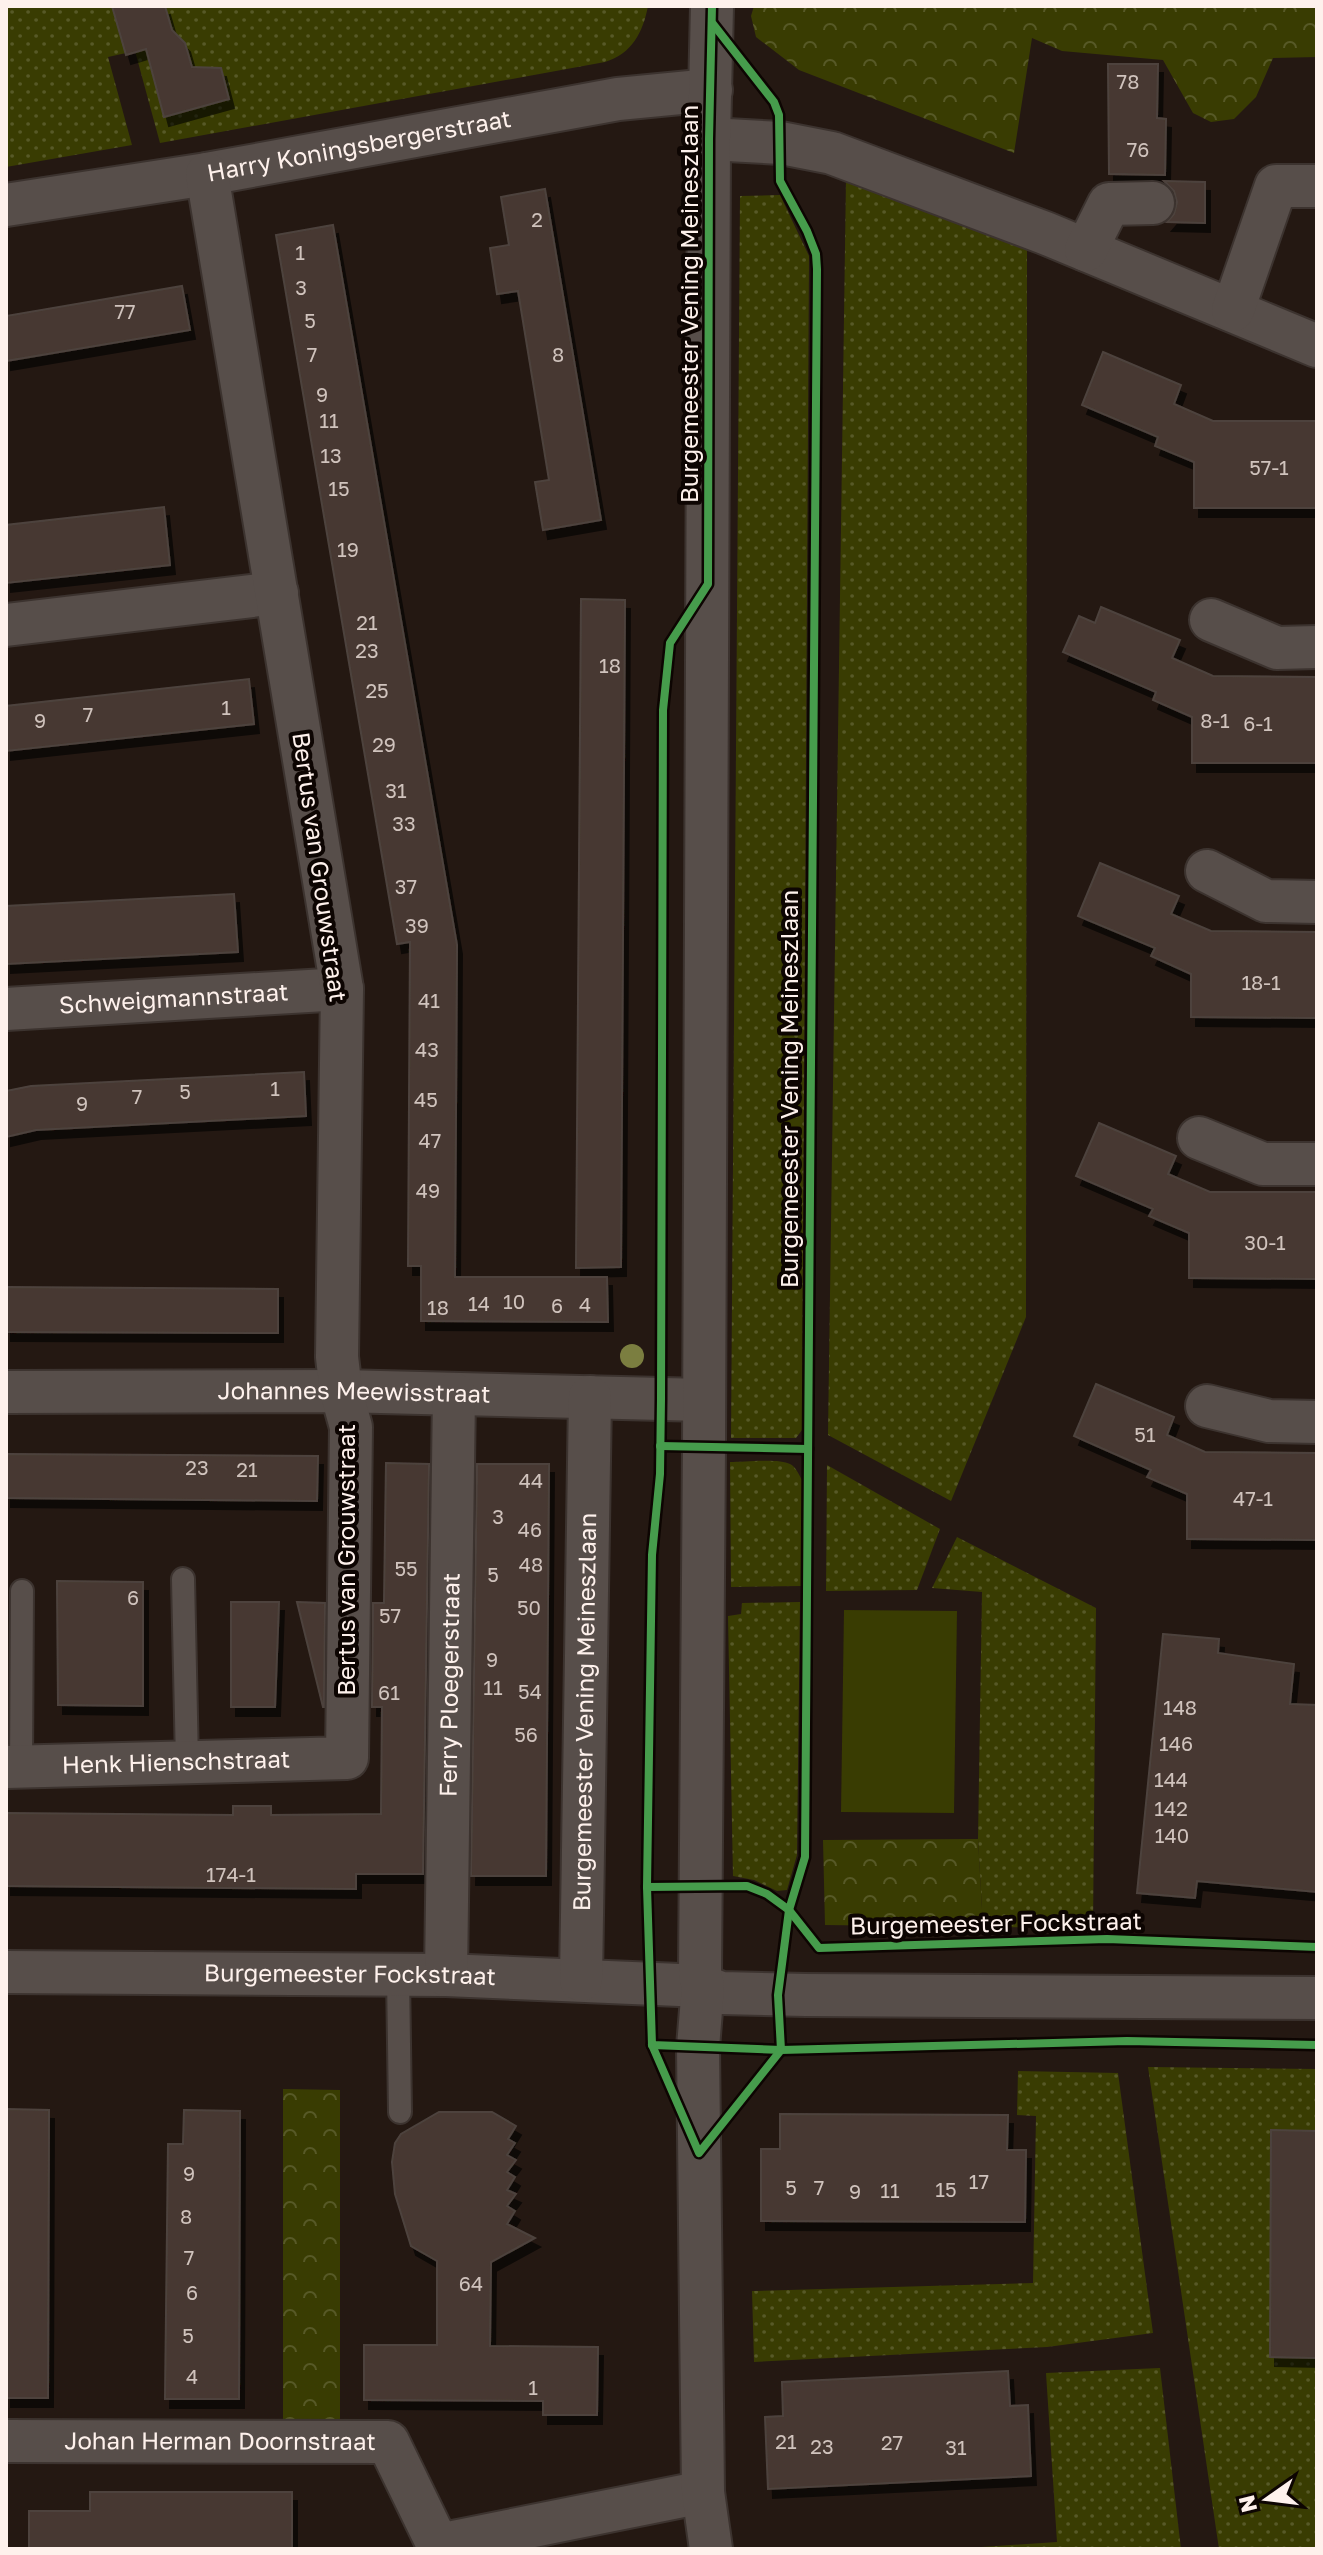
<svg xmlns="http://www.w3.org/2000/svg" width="1323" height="2555" viewBox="0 0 1323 2555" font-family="'Golos Text',sans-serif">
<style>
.grass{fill:url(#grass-dots)}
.forest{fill:url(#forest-crowns)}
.park{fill:#393c02}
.building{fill:#463830;stroke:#4d433e;stroke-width:2;filter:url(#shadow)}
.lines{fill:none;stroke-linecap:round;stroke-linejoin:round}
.lane-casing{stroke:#3c332f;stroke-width:26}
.street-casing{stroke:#3c332f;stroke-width:46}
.lane{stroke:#574e4a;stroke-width:22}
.street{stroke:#574e4a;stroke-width:42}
.cycleway-casing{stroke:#0d0502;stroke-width:13}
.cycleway{stroke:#469c4c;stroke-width:8}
.tree{fill:#7b7e40}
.labels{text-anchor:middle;stroke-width:8;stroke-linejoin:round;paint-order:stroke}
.number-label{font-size:20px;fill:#d0c3bd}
.street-label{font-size:24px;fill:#fef1ec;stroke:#0d0502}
</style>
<defs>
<pattern id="grass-dots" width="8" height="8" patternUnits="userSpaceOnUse" patternTransform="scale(2)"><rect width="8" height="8" fill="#393c02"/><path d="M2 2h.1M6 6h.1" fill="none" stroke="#575927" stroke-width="1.8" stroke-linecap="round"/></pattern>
<pattern id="forest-crowns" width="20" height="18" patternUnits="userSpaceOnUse" patternTransform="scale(2)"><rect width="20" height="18" fill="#393c02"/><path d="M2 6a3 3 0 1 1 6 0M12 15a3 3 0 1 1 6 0" fill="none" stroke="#575927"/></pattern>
<filter id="shadow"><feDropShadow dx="5" dy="9" stdDeviation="0" flood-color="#0009"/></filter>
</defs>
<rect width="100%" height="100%" fill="#241812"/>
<g class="grass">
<path d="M6 6H648C643 32 632 54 605 62L160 143 135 51 108 57 132 145 6 167Z"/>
<polygon points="846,178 1027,242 1026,1317 951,1501 828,1435"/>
<polygon points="780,195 809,256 802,1430 796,1438 731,1438 740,196"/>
<path d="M730 1462C744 1462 779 1458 790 1464 796 1467 799 1475 802 1480V1586L731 1587Z"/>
<polygon points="827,1465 940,1529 917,1590 826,1591"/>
<polygon points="957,1537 1096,1608 1093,1928 983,1927 978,1839 982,1592 932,1588"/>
<polygon points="800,1602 797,1855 787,1890 777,1891 754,1880 733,1876 728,1616 741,1614 742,1603"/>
<polygon points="1148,2067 1317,2069 1317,2549 1219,2549"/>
<polygon points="1018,2071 1118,2073 1153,2333 1047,2347 754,2362 752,2291 1033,2283 1036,2116 1017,2115"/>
<polygon points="1160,2368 1181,2549 952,2549 1057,2542 1046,2373"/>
</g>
<g class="forest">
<polygon points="754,6 1317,6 1317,57 1273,58 1256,97 1234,119 1211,122 1193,113 1163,60 1062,51 1032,38 1014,153 799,70 756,37 751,16"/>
<polygon points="978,1839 983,1927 825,1925 823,1840"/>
<polygon points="283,2089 340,2090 340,2421 283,2421"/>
</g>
<polygon class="park" points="844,1610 957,1611 954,1813 841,1812"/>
<g class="building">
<polygon points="112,6 165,6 172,30 185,43 192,67 221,68 229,99 164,117 146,49 126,55"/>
<polygon points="1108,64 1158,64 1157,118 1166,119 1165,175 1109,174"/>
<polygon points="1164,181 1205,182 1205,223 1167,222 1174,214 1177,202 1174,191"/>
<polygon points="545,189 601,520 543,530 535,482 549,480 518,291 497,294 490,248 509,245 501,197"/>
<polygon points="333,225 457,945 455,1277 607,1277 608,1322 421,1321 421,1266 408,1266 410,942 397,944 276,235"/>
<polygon points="182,286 190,330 6,361 6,316"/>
<polygon points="1103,352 1181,385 1174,404 1213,421 1317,421 1317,508 1194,508 1194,462 1155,446 1158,437 1082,405"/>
<polygon points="164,507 170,565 6,583 6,525"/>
<polygon points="581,599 625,600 621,1267 576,1268"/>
<polygon points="1101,607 1180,640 1172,658 1213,676 1317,677 1317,763 1192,763 1192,717 1153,700 1156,692 1063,652 1079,616 1095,623"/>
<polygon points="249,679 254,724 6,751 6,706"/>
<polygon points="1100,863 1179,896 1171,914 1211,931 1317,932 1317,1018 1191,1017 1191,974 1151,956 1155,948 1078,916"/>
<polygon points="234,894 238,952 6,964 6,906"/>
<polygon points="304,1072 306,1116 36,1130 6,1137 6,1091 31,1086"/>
<polygon points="1099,1123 1176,1156 1168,1174 1210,1192 1317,1192 1317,1279 1189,1278 1189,1233 1149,1216 1153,1209 1076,1176"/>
<polygon points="6,1287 278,1289 278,1333 6,1332"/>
<polygon points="1096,1384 1174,1417 1167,1435 1205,1452 1317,1453 1317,1540 1187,1539 1187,1494 1147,1477 1151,1470 1074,1436"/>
<polygon points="6,1454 318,1456 317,1501 6,1498"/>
<polygon points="386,1463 429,1464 423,1874 356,1874 356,1889 6,1886 6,1813 233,1815 233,1806 271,1806 271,1815 381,1814 382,1707 372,1707 373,1603 384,1603"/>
<polygon points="477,1464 549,1464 546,1876 471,1876"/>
<polygon points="57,1581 143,1582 143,1706 58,1705"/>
<polygon points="231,1602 279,1602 275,1707 231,1707"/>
<polygon points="297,1602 325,1603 324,1707 323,1707"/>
<polygon points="1163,1634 1219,1639 1218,1653 1294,1664 1290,1704 1317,1705 1317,1892 1197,1881 1195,1898 1137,1893"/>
<polygon points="6,2109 49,2110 48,2398 6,2398"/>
<polygon points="184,2110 240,2111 239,2399 165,2399 168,2144 183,2144"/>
<polygon points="439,2112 492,2112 516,2126 508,2139 515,2143 507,2155 516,2160 507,2172 515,2177 507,2190 516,2194 507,2206 515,2211 507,2224 535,2238 491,2262 490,2346 598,2347 597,2415 543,2415 543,2401 364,2400 364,2345 437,2345 437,2261 411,2246 395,2194 392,2162 395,2143 401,2134"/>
<polygon points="780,2114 1008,2115 1007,2150 1026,2150 1025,2222 761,2221 761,2149 780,2149"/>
<polygon points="1271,2130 1317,2131 1317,2358 1270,2357"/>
<polygon points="1008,2371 1010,2406 1028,2405 1031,2476 768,2489 765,2417 783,2416 782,2382"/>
<polygon points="90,2492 292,2492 292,2549 29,2549 29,2511 90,2511"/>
</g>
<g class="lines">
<g class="lane-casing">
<g id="lane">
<polyline points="183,1579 187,1762"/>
<polyline points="21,1766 22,1591"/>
<polyline points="398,1975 400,2112"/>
</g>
</g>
<g class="street-casing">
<g id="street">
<polyline points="709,139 781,143 832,153 1045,233 1317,346"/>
<path id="s1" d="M6 205 207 174 618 99 711 90"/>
<polyline points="1086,250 1109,204 1153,203"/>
<polyline points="1233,310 1276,186 1317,186"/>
<polyline points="1211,620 1277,648 1317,647"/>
<polyline points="6,625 277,593"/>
<polyline points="1207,871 1266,901 1317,902"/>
<path id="s2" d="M6 1009 342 989"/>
<polyline points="1199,1138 1263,1164 1317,1164"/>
<path id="s3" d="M6 1392 341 1391 704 1400"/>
<polyline points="1207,1406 1269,1421 1317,1422"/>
<path id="s4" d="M6 1767 347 1758 351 1427 341 1391 337 1357 342 989 207 174"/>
<path id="s5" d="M6 1972 446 1975 703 1986 721 1993 806 1995 1317 1998"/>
<path id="s6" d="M446 1975 454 1394"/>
<path id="s7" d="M581 1980 590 1397"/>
<path id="s8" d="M6 2441 388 2442 438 2545 703 2492"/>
<polyline points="711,2549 703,2492 698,2047 703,1986 700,1975 704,1446 709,139 712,6"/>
</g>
</g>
<use href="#lane" class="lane"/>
<use href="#street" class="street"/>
<g class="cycleway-casing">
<g id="cycleway">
<polyline points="712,6 709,139 708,584 670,643 663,710 661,1399 660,1474 652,1555 647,1887 652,2045 781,2050 1127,2041 1317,2045"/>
<polyline points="660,1446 808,1449"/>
<polyline points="647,1887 747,1886 767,1894 789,1910 819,1948 1107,1939 1317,1947"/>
<polyline points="652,2045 699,2153 781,2050 778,1995 789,1910 805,1857 817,269 816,254 807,231 780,181 779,115 774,102 713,24"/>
</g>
</g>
<use href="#cycleway" class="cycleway"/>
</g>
<circle class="tree" cx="632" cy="1356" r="12"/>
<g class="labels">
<g class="number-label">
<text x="1128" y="89">78</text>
<text x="1138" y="157">76</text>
<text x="537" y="227">2</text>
<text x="300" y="260">1</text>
<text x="301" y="295">3</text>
<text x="125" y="319">77</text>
<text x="310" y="328">5</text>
<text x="312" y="362">7</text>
<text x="558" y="362">8</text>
<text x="322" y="402">9</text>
<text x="329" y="428">11</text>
<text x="331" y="463">13</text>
<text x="1269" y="475">57-1</text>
<text x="339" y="496">15</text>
<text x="348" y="557">19</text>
<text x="367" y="630">21</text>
<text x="367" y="658">23</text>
<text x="610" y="673">18</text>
<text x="377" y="698">25</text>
<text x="226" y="715">1</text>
<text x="88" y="722">7</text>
<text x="40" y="728">9</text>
<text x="1215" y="728">8-1</text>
<text x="1258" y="731">6-1</text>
<text x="384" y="752">29</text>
<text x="396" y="798">31</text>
<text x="404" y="831">33</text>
<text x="406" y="894">37</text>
<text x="417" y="933">39</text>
<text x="1261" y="990">18-1</text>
<text x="429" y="1008">41</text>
<text x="427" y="1057">43</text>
<text x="275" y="1096">1</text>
<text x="185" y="1099">5</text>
<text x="137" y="1104">7</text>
<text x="426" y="1107">45</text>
<text x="82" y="1111">9</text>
<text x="430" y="1148">47</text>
<text x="428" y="1198">49</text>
<text x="1265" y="1250">30-1</text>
<text x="514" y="1309">10</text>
<text x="479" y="1311">14</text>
<text x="585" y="1312">4</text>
<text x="557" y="1313">6</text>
<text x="438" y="1315">18</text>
<text x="1145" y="1442">51</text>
<text x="197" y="1475">23</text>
<text x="247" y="1477">21</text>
<text x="531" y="1488">44</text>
<text x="1253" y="1506">47-1</text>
<text x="498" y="1524">3</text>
<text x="530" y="1537">46</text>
<text x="531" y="1572">48</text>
<text x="406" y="1576">55</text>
<text x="493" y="1582">5</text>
<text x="133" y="1605">6</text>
<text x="529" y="1615">50</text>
<text x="390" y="1623">57</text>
<text x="492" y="1667">9</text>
<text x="493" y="1695">11</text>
<text x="530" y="1699">54</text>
<text x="389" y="1700">61</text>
<text x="1180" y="1715">148</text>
<text x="526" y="1742">56</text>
<text x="1176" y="1751">146</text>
<text x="1171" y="1787">144</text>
<text x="1171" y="1816">142</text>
<text x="1172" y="1843">140</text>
<text x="231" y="1882">174-1</text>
<text x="189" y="2181">9</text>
<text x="979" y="2189">17</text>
<text x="791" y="2195">5</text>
<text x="819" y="2195">7</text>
<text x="946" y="2197">15</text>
<text x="890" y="2198">11</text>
<text x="855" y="2199">9</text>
<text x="186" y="2224">8</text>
<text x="189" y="2265">7</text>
<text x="471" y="2291">64</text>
<text x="192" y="2300">6</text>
<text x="188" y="2343">5</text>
<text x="192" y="2384">4</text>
<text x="533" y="2395">1</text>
<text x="786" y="2449">21</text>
<text x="892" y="2450">27</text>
<text x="822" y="2454">23</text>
<text x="956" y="2455">31</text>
</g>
<g class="street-label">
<text dy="8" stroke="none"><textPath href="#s1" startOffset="358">Harry Koningsbergerstraat</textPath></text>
<text transform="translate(690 304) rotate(-90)" y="8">Burgemeester Vening Meineszlaan</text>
<text transform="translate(319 867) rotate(82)" y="8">Bertus van Grouwstraat</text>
<text dy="8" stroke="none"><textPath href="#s2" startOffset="168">Schweigmannstraat</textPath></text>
<text transform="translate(790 1089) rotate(-90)" y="8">Burgemeester Vening Meineszlaan</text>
<text dy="8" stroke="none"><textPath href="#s3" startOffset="348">Johannes Meewisstraat</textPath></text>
<text transform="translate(347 1560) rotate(-90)" y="8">Bertus van Grouwstraat</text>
<text dy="8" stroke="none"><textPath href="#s6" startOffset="290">Ferry Ploegerstraat</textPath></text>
<text dy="8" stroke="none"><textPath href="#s7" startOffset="268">Burgemeester Vening Meineszlaan</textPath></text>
<text dy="8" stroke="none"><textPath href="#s4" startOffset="170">Henk Hienschstraat</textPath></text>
<text transform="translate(996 1924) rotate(-1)" y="8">Burgemeester Fockstraat</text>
<text dy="8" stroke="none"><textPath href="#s5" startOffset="344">Burgemeester Fockstraat</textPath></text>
<text dy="8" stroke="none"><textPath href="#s8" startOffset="214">Johan Herman Doornstraat</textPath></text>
</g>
</g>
<rect width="1323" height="2555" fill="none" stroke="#fef1ec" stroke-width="16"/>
<g transform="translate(1267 2499) rotate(256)" stroke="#0d0502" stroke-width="6" paint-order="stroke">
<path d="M0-6L14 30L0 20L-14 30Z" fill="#fef1ec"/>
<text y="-12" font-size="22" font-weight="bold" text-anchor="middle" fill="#fef1ec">N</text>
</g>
</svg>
